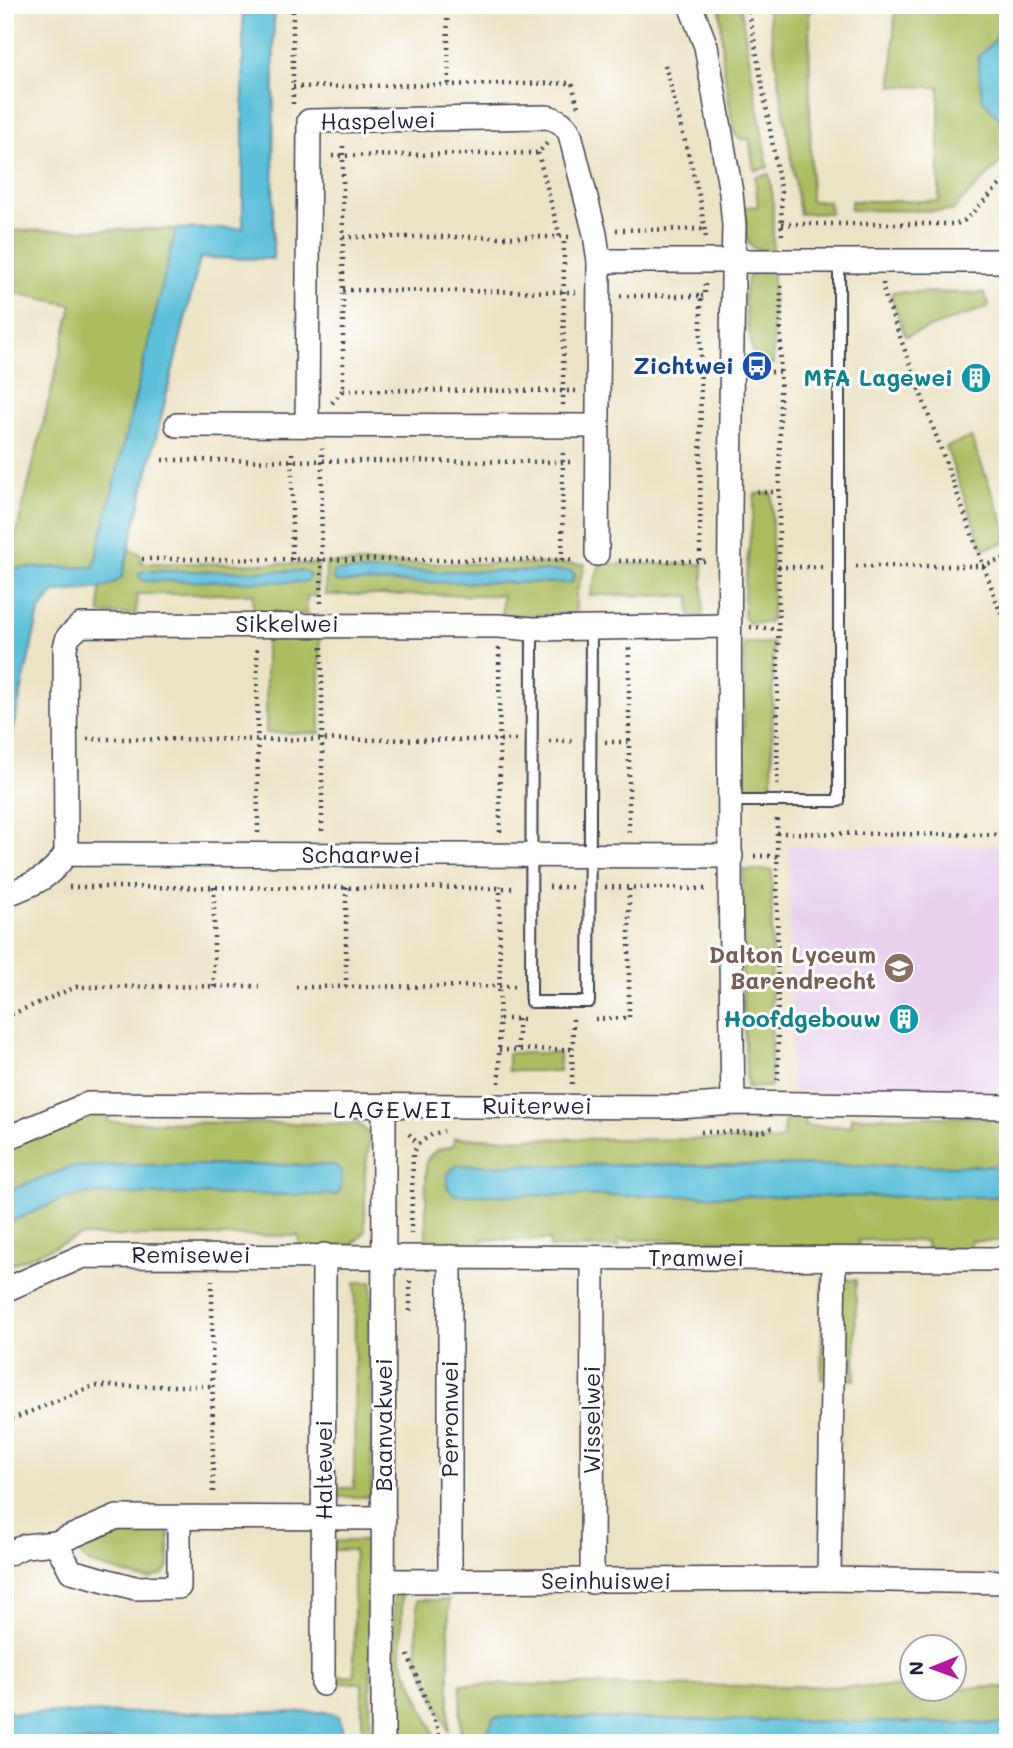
<svg xmlns="http://www.w3.org/2000/svg" width="1013" height="1748" viewBox="0 0 1013 1748" font-family="Mali,sans-serif">
<style>
.built{fill:#e8d2ee}
.green{fill:#acbd60;stroke:#67704e;stroke-width:2}
.forest{fill:#89a456;stroke:#566348;stroke-width:2}
.water{fill:#5cc0da;stroke:#3f718a;stroke-width:2}
.lines{fill:none;stroke-linecap:round;stroke-linejoin:round}
.lane-casing{stroke:#403f50;stroke-width:14}
.street-casing{stroke:#403f50;stroke-width:26}
.path{stroke:#403f50;stroke-width:4.5;stroke-dasharray:2 5;stroke-linecap:butt}
.lane{stroke:#fff;stroke-width:10}
.street{stroke:#fff;stroke-width:23}
.labels{text-anchor:middle;stroke-width:6;stroke-linejoin:round;paint-order:stroke}
.street-label{font-size:23px;fill:#22223b;stroke:#fff}
.transit-label{font-size:23px;font-weight:bold;fill:#164399;stroke:#fff;text-anchor:end}
.culture-label{font-size:23px;font-weight:bold;fill:#0d838f;stroke:#fff;text-anchor:end}
.education-label{font-size:23px;font-weight:bold;fill:#785e54;stroke:#fff;text-anchor:end}
.neighbourhood-label{font-size:24px;letter-spacing:2px;fill:#22223b;stroke:#fff}
</style>
<rect width="100%" height="100%" fill="#fff"/>
<filter id="ink" filterUnits="userSpaceOnUse"><feTurbulence type="fractalNoise" baseFrequency=".0143" numOctaves="2"/><feDisplacementMap in="SourceGraphic" scale="14" xChannelSelector="R" yChannelSelector="G"/><feConvolveMatrix kernelMatrix="1 2 1 2 8 2 1 2 1" color-interpolation-filters="sRGB"/></filter>
<filter id="wash" filterUnits="userSpaceOnUse"><feTurbulence type="fractalNoise" baseFrequency=".00686" numOctaves="4" result="noise"/><feDisplacementMap in="SourceGraphic" scale="28" xChannelSelector="R" yChannelSelector="G"/><feGaussianBlur stdDeviation="1.57" result="paint"/><feColorMatrix in="noise" values="0 0 0 0 0 0 0 0 0 0 0 0 0 0 0 0 0 1.4 0 .05"/><feComposite in="paint" operator="in"/></filter>
<g filter="url(#wash)">
<rect width="100%" height="100%" fill="#ece3c4"/>
<polygon class="built" points="789,846 1008,846 1008,1090 791,1092"/>
<g class="green">
<polygon points="720,5 740,5 768,168 754,170 749,138 742,140 734,133 723,63"/>
<polygon points="767,5 809,5 811,201 829,201 830,213 800,214"/>
<path d="M895 5H1008V11C986 28 1000 96 1002 121L1008 116V155L952 211 851 210V201H939V87L892 86Z"/>
<polygon points="769,174 773,198 773,251 756,249 749,244 746,235 745,207 758,206 755,177"/>
<polygon points="176,229 94,567 8,568 72,305 5,291 5,231"/>
<path d="M773 270V364L755 363C752 345 736 289 751 275 756 270 766 270 773 270Z"/>
<polygon points="893,292 983,293 989,303 988,307 907,336 905,335 891,296"/>
<polygon points="971,437 1008,534 1007,542 986,548 982,546 946,447"/>
<polygon points="772,493 772,617 768,623 749,623 744,618 744,593 755,494"/>
<path d="M130 548 141 555 142 563 318 564 317 596H307V614H253V594H137L136 614H100V589C124 580 124 572 130 548Z"/>
<polygon points="326,563 585,564 576,595 576,615 502,615 502,595 325,595"/>
<polygon points="600,564 703,564 703,616 690,616 690,596 590,595"/>
<polygon points="266,637 320,638 320,733 266,733"/>
<polygon points="744,643 773,643 772,792 749,792 743,788"/>
<polygon points="743,870 772,870 771,1087 747,1087 742,982"/>
<rect x="508" y="1053" width="51" height="18"/>
<polygon points="109,1112 108,1122 359,1124 370,1135 365,1173 365,1231 358,1240 355,1240 354,1247 299,1247 299,1236 80,1236 5,1267 5,1224 63,1199 89,1194 335,1165 71,1167 5,1192 5,1148 91,1113"/>
<path d="M805 1116V1126H851L852 1117H1008V1166L457 1165 447 1175 448 1188 456 1195 1008 1197V1241H971L970 1249 926 1248V1241L858 1240V1249H753V1241L710 1240V1248H686L685 1240H618L619 1247 550 1248V1240L482 1239V1247H426V1163C431 1150 441 1148 454 1146V1138L779 1140 783 1137 784 1123 789 1117Z"/>
<polygon points="823,1279 856,1280 855,1380 821,1379"/>
<polygon points="355,1282 372,1282 371,1497 333,1497 333,1488 354,1488"/>
<polygon points="110,1528 169,1528 169,1566 164,1574 150,1579 140,1578 89,1563 81,1556 80,1547 84,1540"/>
<polygon points="335,1541 372,1541 370,1743 362,1743 362,1683 332,1683 332,1676 354,1676 354,1550 333,1550"/>
<polygon points="394,1594 402,1595 401,1658 434,1733 434,1743 394,1743"/>
<polygon points="417,1600 449,1600 449,1732 417,1656"/>
<polygon points="461,1684 911,1687 912,1688 1008,1687 1008,1724 495,1717 486,1734 460,1734"/>
<polygon points="336,1740 354,1740 354,1743 5,1742"/>
</g>
<polygon class="forest" points="460,1734 486,1734 491,1743 460,1743"/>
<g class="water">
<path d="M243 5H274L273 259 200 258 122 577C103 594 78 588 54 593L39 612 5 765V624L16 568 94 567 176 229 243 228Z"/>
<polygon points="1008,11 1008,116 1002,121 982,99 978,57 995,40 1003,15"/>
<polygon points="145,571 304,571 310,575 307,581 303,582 145,581 139,577 139,573"/>
<polygon points="337,571 571,571 575,575 571,583 337,582 333,580 333,575"/>
<polygon points="125,1165 335,1165 342,1172 341,1188 337,1195 89,1194 63,1199 5,1224 5,1192 71,1167"/>
<polygon points="457,1165 1008,1166 1008,1197 455,1195 448,1188 447,1175"/>
<polygon points="5,1701 11,1713 329,1712 339,1716 343,1732 336,1740 5,1742"/>
<polygon points="495,1717 1008,1724 1008,1743 491,1743 486,1734"/>
</g>
</g>
<g filter="url(#ink)">
<g class="lines">
<g class="lane-casing">
<g id="lane">
<polyline points="532,629 531,1002 589,1002 591,629"/>
<polyline points="730,801 839,801 839,261"/>
</g>
</g>
<g class="street-casing">
<g id="street">
<path d="M690 5 706 46 731 193 734 225C728 518 728 811 733 1103"/>
<polyline points="599,261 1008,261"/>
<polyline points="177,425 597,426"/>
<path d="M307 425 309 121 547 117C559 120 565 124 570 134L595 234 599 261 597 554"/>
<polyline points="66,854 65,647 68,637 81,625 499,626 532,629 729,626"/>
<path d="M5 895C33 884 48 880 66 854L731 856"/>
<polyline points="5,1139 88,1104 679,1107 733,1103 1008,1107"/>
<polyline points="450,1257 450,1581"/>
<polyline points="5,1290 83,1256 1008,1259"/>
<polyline points="179,1517 179,1587 135,1588 71,1571 56,1543 117,1517 384,1518"/>
<polyline points="5,1555 25,1546 56,1543"/>
<polyline points="829,1579 834,1259"/>
<polyline points="384,1581 829,1579 1008,1582"/>
<polyline points="592,1582 593,1258"/>
<polyline points="323,1684 324,1255"/>
<polyline points="383,1743 384,1107"/>
</g>
</g>
<g class="path">
<polyline points="447,5 449,85"/>
<polyline points="748,5 781,192 782,239"/>
<polyline points="665,65 701,203 706,239"/>
<polyline points="293,87 572,83 578,107"/>
<polyline points="293,104 293,5"/>
<polyline points="538,153 560,237"/>
<polyline points="332,156 538,153 549,141"/>
<polyline points="782,224 957,224 965,220 1008,177"/>
<polyline points="616,230 706,229"/>
<polyline points="343,237 573,237"/>
<polyline points="883,283 884,293 1008,633"/>
<polyline points="343,290 576,292"/>
<polyline points="620,296 701,296 700,561"/>
<polyline points="701,296 705,296 705,283"/>
<polyline points="757,372 780,372"/>
<polyline points="343,390 576,391"/>
<polyline points="332,403 343,390 343,143"/>
<polyline points="563,405 564,237"/>
<polyline points="162,460 574,462"/>
<polyline points="757,492 779,492"/>
<polyline points="142,559 575,560"/>
<polyline points="292,560 292,448"/>
<polyline points="562,560 563,449"/>
<polyline points="619,561 706,561 706,563"/>
<polyline points="856,566 984,566 1008,557"/>
<polyline points="778,567 822,567"/>
<polyline points="321,603 322,448"/>
<polyline points="750,627 778,629"/>
<polyline points="499,648 500,835"/>
<polyline points="257,649 258,833"/>
<polyline points="87,739 516,740"/>
<polyline points="549,741 575,741"/>
<polyline points="605,742 629,742"/>
<polyline points="777,785 781,283"/>
<polyline points="777,819 778,1083"/>
<polyline points="322,831 322,647"/>
<polyline points="629,832 629,648"/>
<polyline points="777,833 1008,835"/>
<polyline points="754,856 777,856"/>
<polyline points="69,887 515,888"/>
<polyline points="214,887 214,987"/>
<polyline points="549,887 575,887"/>
<polyline points="605,887 708,889"/>
<polyline points="296,987 516,986"/>
<polyline points="346,987 346,886"/>
<polyline points="5,1017 76,987 259,986"/>
<polyline points="500,1019 523,1019"/>
<polyline points="518,1019 518,1050"/>
<polyline points="595,1019 629,1018 629,886"/>
<polyline points="499,1050 573,1049"/>
<polyline points="499,1083 500,886"/>
<polyline points="572,1084 573,1019"/>
<polyline points="701,1132 763,1132 772,1128"/>
<polyline points="409,1134 418,1144 433,1134 444,1131"/>
<polyline points="411,1234 413,1154 418,1144"/>
<polyline points="212,1280 213,1496"/>
<polyline points="410,1311 410,1281"/>
<polyline points="5,1422 93,1386 212,1386"/>
<polyline points="408,1655 439,1733 439,1743"/>
</g>
<use href="#lane" class="lane"/>
<use href="#street" class="street"/>
</g>
</g>
<defs>
<g id="bus-disc" transform="scale(1.575)"><circle r="9.5" fill="#1a4fb4" stroke="#fff"/><path d="M-5-6H5V4H4V6H2V4H-2V6H-4V4H-5ZM-3.5-4V0h7V-4ZM-3.5 1.2v1.5H-2V1.2ZM2 1.2v1.5H3.5V1.2Z" fill="#fff"/></g>
<g id="building-disc" transform="scale(1.575)"><circle r="9.5" fill="#0f9aa8" stroke="#fff"/><path d="M-4-6H4V6H1V3H-1V6H-4ZM-2.5-4.3h1.7v1.8h-1.7ZM.8-4.3h1.7v1.8H.8ZM-2.5-1h1.7V.8h-1.7ZM.8-1h1.7V.8H.8Z" fill="#fff"/></g>
<g id="school-disc" transform="scale(1.575)"><circle r="9.5" fill="#8d6e63" stroke="#fff"/><path d="M0-5L7-2L0 1L-7-2ZM-4 1L0 2.5L4 1V4Q0 6-4 4Z" fill="#fff"/></g>
</defs>
<g fill-rule="evenodd">
<use href="#bus-disc" x="757" y="366"/>
<use href="#building-disc" x="976" y="378"/>
<use href="#school-disc" x="899" y="968"/>
<use href="#building-disc" x="904" y="1019"/>
</g>
<g class="labels">
<g class="street-label">
<text transform="translate(378 121) rotate(-1)" y="8">Haspelwei</text>
<text x="287" y="632">Sikkelwei</text>
<text x="361" y="863">Schaarwei</text>
<text x="537" y="1114">Ruiterwei</text>
<text x="191" y="1263">Remisewei</text>
<text x="696" y="1266">Tramwei</text>
<text transform="translate(450 1419) rotate(-90)" y="8">Perronwei</text>
<text transform="translate(592 1420) rotate(-90)" y="8">Wisselwei</text>
<text transform="translate(384 1425) rotate(-90)" y="8">Baanvakwei</text>
<text transform="translate(324 1470) rotate(-90)" y="8">Haltewei</text>
<text x="606" y="1589">Seinhuiswei</text>
</g>
<g class="transit-label">
<text x="734" y="374">Zichtwei</text>
</g>
<g class="culture-label">
<text x="953" y="386">MFA Lagewei</text>
<text x="881" y="1027">Hoofdgebouw</text>
</g>
<g class="education-label">
<text x="876" y="963">Dalton Lyceum<tspan x="876" dy="26">Barendrecht</tspan></text>
</g>
<g class="neighbourhood-label">
<text x="393" y="1118">LAGEWEI</text>
</g>
</g>
<rect width="1013" height="1748" fill="none" stroke="#fff" stroke-width="28"/>
<g transform="translate(933 1668) rotate(269)"><circle r="33" fill="#ffffff" stroke="#a7a7b1" stroke-width="2"/>
<path d="M0-5L12 26L0 18L-12 26Z" fill="#b5179e"/>
<text y="-10" font-size="19" font-weight="bold" text-anchor="middle" fill="#22223b">N</text>
</g>
</svg>
